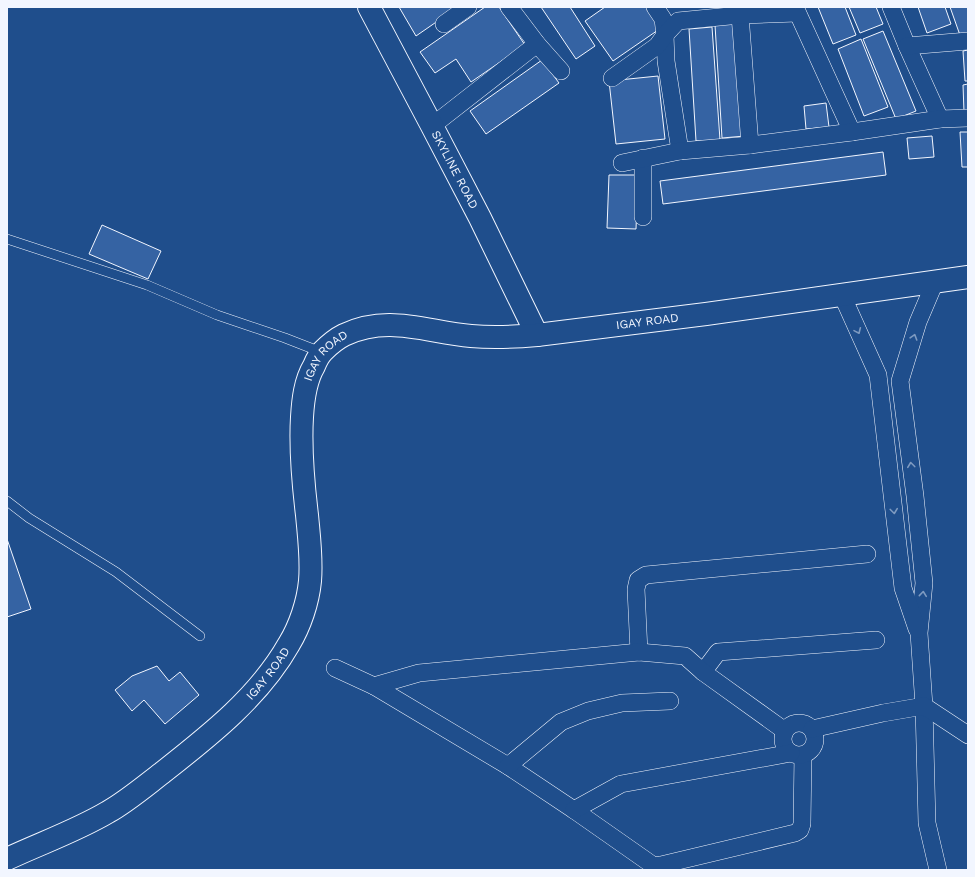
<svg xmlns="http://www.w3.org/2000/svg" width="975" height="877" viewBox="0 0 975 877" font-family="'Work Sans',sans-serif">
<style>
.building{fill:#3563a3;stroke:#f2f6ff}
.lines{fill:none;stroke-linecap:round;stroke-linejoin:round}
.service-casing{stroke:#f2f6ff;stroke-width:10}
.minor-casing{stroke:#f2f6ff;stroke-width:18}
.secondary-casing{stroke:#f2f6ff;stroke-width:24}
.service{stroke:#1f4e8c;stroke-width:9}
.minor{stroke:#1f4e8c;stroke-width:17}
.secondary{stroke:#1f4e8c;stroke-width:22}
.oneway{stroke:#7e9ac0}
.labels{text-anchor:middle;stroke-width:3;stroke-linejoin:round;paint-order:stroke}
.street-label{font-size:12px;fill:#f2f6ff;stroke:#1f4e8c}
</style>
<rect width="100%" height="100%" fill="#1f4e8c"/>
<g class="building">
<polygon points="399,7 458,7 416,36"/>
<polygon points="485,7 499,7 525,45 471,82 456,59 435,73 420,52"/>
<polygon points="541,7 570,7 595,46 576,59"/>
<polygon points="605,7 647,7 661,28 613,61 585,21"/>
<polygon points="818,7 845,7 856,35 833,44"/>
<polygon points="849,7 876,7 883,24 860,33"/>
<polygon points="918,7 945,7 951,24 927,33"/>
<polygon points="950,7 968,7 968,35 961,38"/>
<polygon points="738,23 745,136 722,138 715,25"/>
<polygon points="712,27 720,140 696,141 689,29"/>
<polygon points="883,31 916,111 896,119 863,39"/>
<polygon points="861,39 888,107 864,116 838,49"/>
<polygon points="968,50 968,81 965,81 963,51"/>
<polygon points="542,60 559,83 486,134 470,111"/>
<polygon points="658,76 665,139 616,144 609,81"/>
<polygon points="968,84 968,112 964,112 963,85"/>
<polygon points="826,103 829,127 806,129 804,106"/>
<polygon points="960,132 968,132 968,167 962,167"/>
<polygon points="932,136 934,157 909,159 907,138"/>
<polygon points="883,152 886,175 663,204 660,181"/>
<polygon points="609,175 638,175 636,229 607,228"/>
<polygon points="102,225 161,251 148,279 89,254"/>
<polygon points="7,539 31,609 7,617"/>
<polygon points="157,666 169,681 180,672 199,695 165,724 144,700 132,711 115,690 132,676"/>
</g>
<g class="lines">
<g class="service-casing">
<g id="service">
<polyline points="7,239 147,285 217,315 285,338 321,352"/>
<polyline points="7,501 29,518 116,572 200,636"/>
</g>
</g>
<g class="minor-casing">
<g id="minor">
<polyline points="509,7 537,44 561,71"/>
<polyline points="655,7 663,19 665,35 666,61 680,151"/>
<polyline points="795,7 852,132"/>
<polyline points="891,7 907,46 940,119"/>
<polyline points="740,15 750,145"/>
<polyline points="444,24 468,7"/>
<polyline points="907,46 968,41"/>
<polyline points="612,78 657,46 665,35 678,21 740,15 797,13"/>
<polyline points="432,126 537,44"/>
<polyline points="643,158 643,217"/>
<polyline points="622,163 680,151 750,145 852,132 940,119 968,118"/>
<polyline points="935,282 918,322 900,381 915,496 924,583 919,633 924,706 927,823 938,870"/>
<polyline points="842,295 878,375 903,588 917,629"/>
<polyline points="639,652 636,589 638,580 646,575 867,554"/>
<polyline points="335,668 374,686 508,766 574,810 654,866 661,865 795,833 800,830 802,824 803,755"/>
<polyline points="703,672 718,652 876,640"/>
<polyline points="374,686 419,673 639,652 685,656 703,672 785,731"/>
<circle cx="799" cy="739" r="16"/>
<polyline points="812,729 883,713 924,706 968,735"/>
<polyline points="508,766 561,722 588,711 622,703 670,701"/>
<polyline points="574,810 621,784 791,753"/>
</g>
</g>
<g class="secondary-casing">
<g id="secondary">
<path id="s1" d="M369 7 432 126 480 218 537 335"/>
<path id="s2" d="M7 859C41 843 76 831 108 812 126 802 145 786 162 773 209 736 259 697 289 644 300 626 308 602 310 581 312 559 309 537 307 515 303 482 300 450 302 417 303 400 305 381 314 366 316 361 319 355 323 351 328 346 338 338 344 335 388 314 426 332 471 336 493 338 515 337 537 335L706 314 968 277"/>
</g>
</g>
<use href="#service" class="service"/>
<use href="#minor" class="minor"/>
<use href="#secondary" class="secondary"/>
</g>
<defs><path id="oneway-chevron" d="M-2-3.5L2.5 0L-2 3.5" fill="none" stroke-width="1.6" stroke-linecap="round" stroke-linejoin="round"/></defs>
<g class="oneway">
<use href="#oneway-chevron" transform="translate(858 331) rotate(66)"/>
<use href="#oneway-chevron" transform="translate(914 337) rotate(-73)"/>
<use href="#oneway-chevron" transform="translate(911 465) rotate(-97)"/>
<use href="#oneway-chevron" transform="translate(894 511) rotate(83)"/>
<use href="#oneway-chevron" transform="translate(923 594) rotate(-84)"/>
</g>
<g class="labels">
<g class="street-label">
<text dy="4" stroke="none"><textPath href="#s1" startOffset="184">SKYLINE ROAD</textPath></text>
<text dy="4" stroke="none"><textPath href="#s2" startOffset="995">IGAY ROAD</textPath></text>
<text dy="4" stroke="none"><textPath href="#s2" startOffset="660">IGAY ROAD</textPath></text>
<text dy="4" stroke="none"><textPath href="#s2" startOffset="324">IGAY ROAD</textPath></text>
</g>
</g>
<rect width="975" height="877" fill="none" stroke="#f2f6ff" stroke-width="16"/>
</svg>
